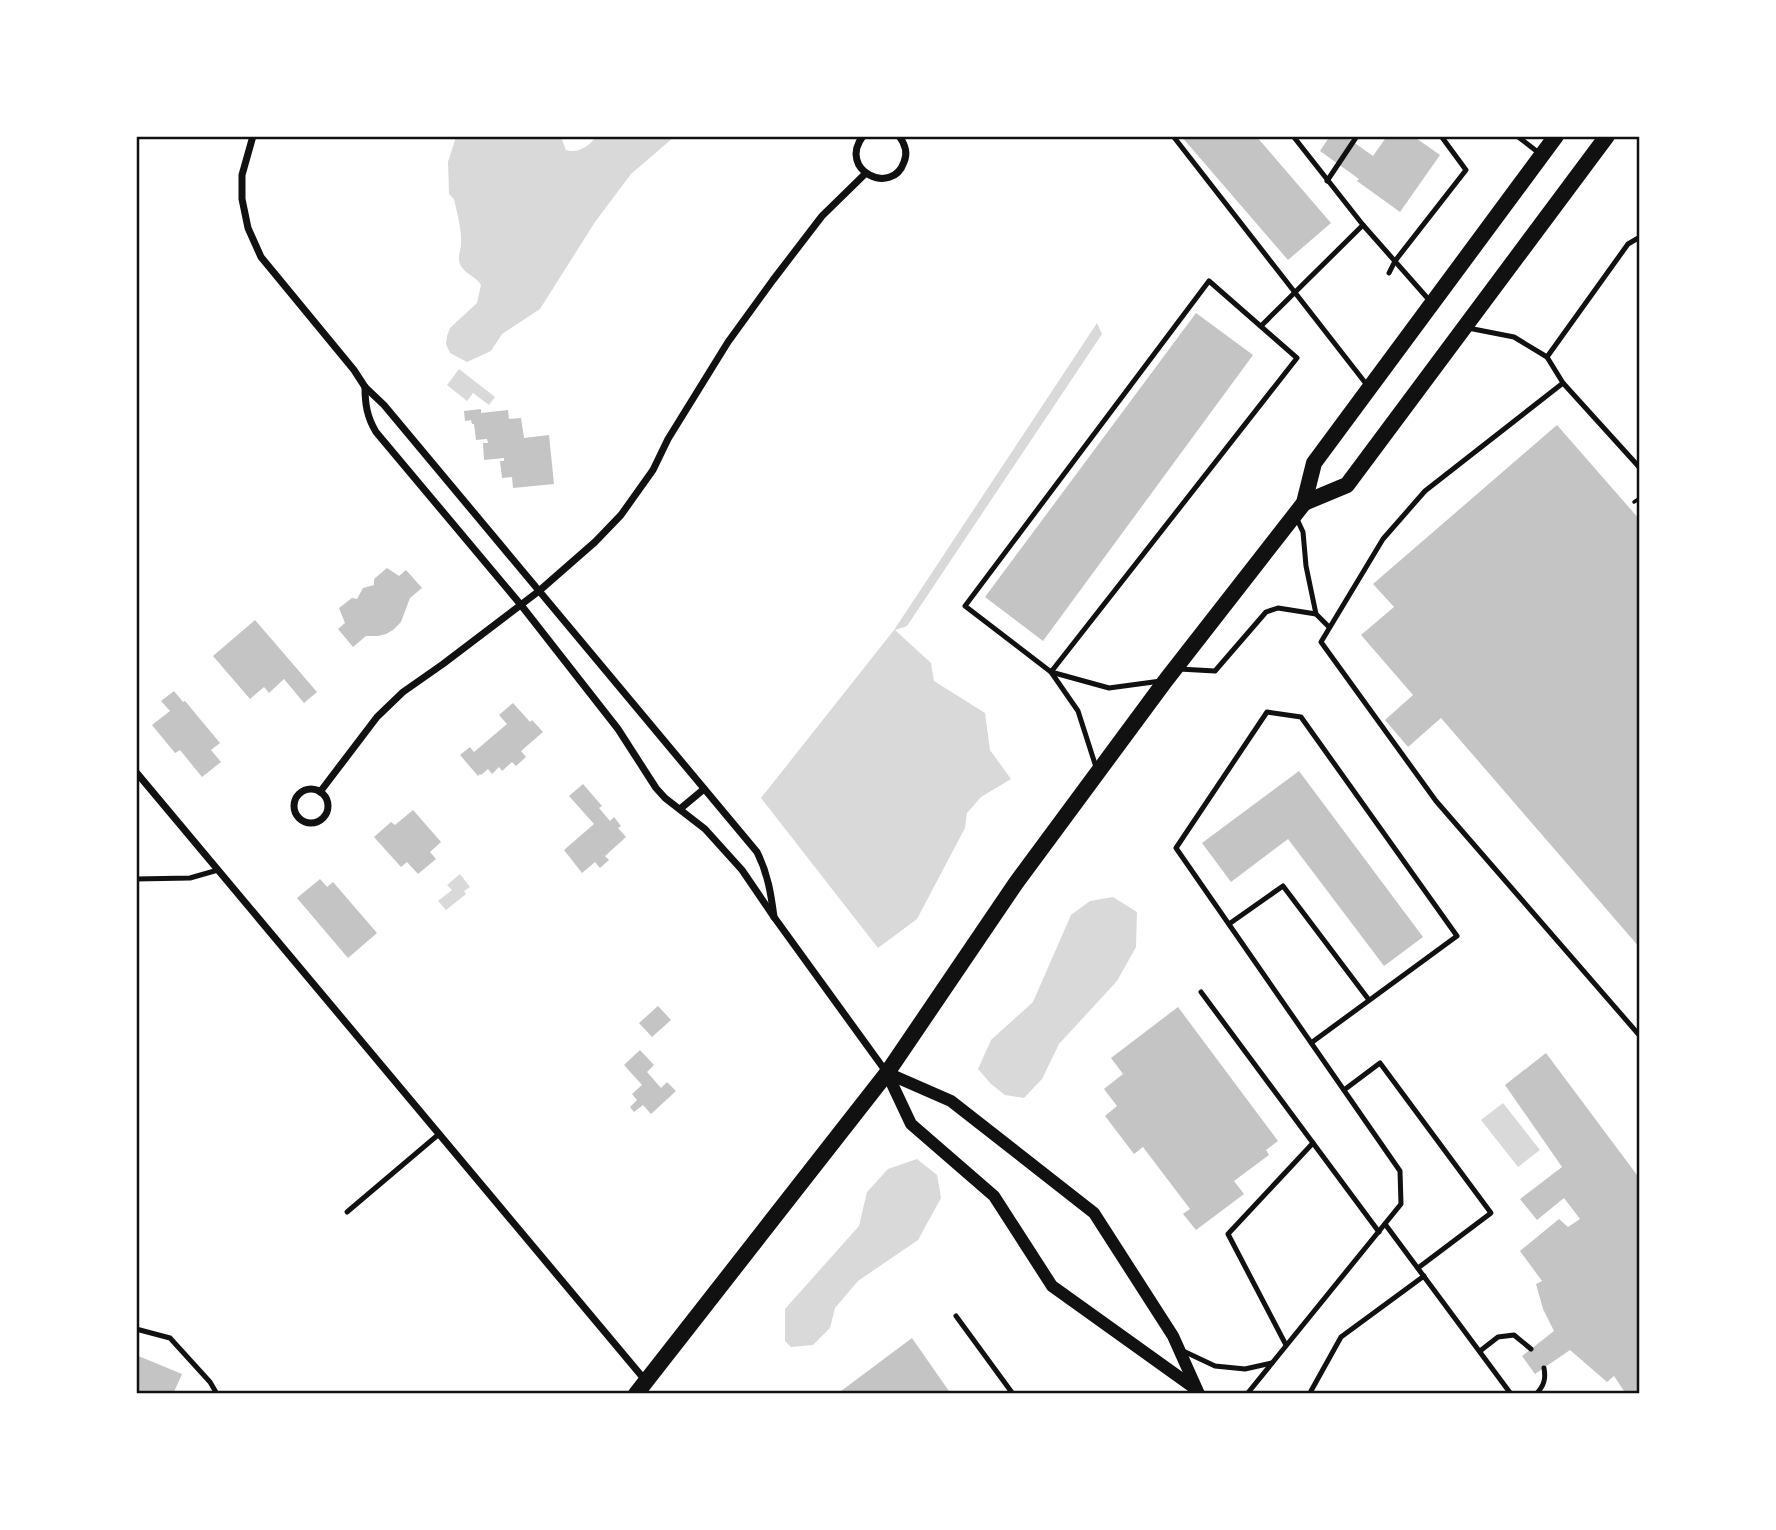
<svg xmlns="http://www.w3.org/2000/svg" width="1776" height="1530" viewBox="0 0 1776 1530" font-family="'PT Sans Narrow',sans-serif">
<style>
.water{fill:#d9d9d9}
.building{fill:#c4c4c4}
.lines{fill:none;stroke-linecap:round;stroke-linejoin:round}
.path{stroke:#111;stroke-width:3.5}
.service{stroke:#111;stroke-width:5}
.minor{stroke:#111;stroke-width:7}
.tertiary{stroke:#111;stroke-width:12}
.primary{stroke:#111;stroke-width:16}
.neatline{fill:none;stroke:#111;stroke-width:2.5}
</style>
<rect width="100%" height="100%" fill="#fff"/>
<g class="water">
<path d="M456 137H561L566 150C578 154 589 146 596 137H674L631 174 595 222 540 309 502 334 491 351 467 362 450 353 446 344 447 336 450 328 477 303 481 285C476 276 466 275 461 266 456 257 461 252 461 244 462 230 457 213 454 199L449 194 448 162Z"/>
<polygon points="1097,323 1102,334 907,626 895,630 931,663 934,681 985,713 990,750 1011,779 981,797 967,813 965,828 917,919 878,948 761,798 894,630"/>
<polygon points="459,369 495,397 489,405 473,393 467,401 447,385"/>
<polygon points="460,874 470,887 464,891 466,894 446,910 438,901 452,890 447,885"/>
<polygon points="1113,897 1137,912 1136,947 1117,981 1059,1044 1042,1079 1024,1098 1005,1095 991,1084 978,1069 991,1040 1033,1002 1071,915 1090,901"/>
<polygon points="1503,1103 1540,1150 1518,1167 1481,1120"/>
<polygon points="917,1159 937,1175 941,1198 918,1240 858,1281 835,1308 830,1328 813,1345 791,1347 785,1341 785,1309 859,1226 867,1192 888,1169"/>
</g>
<g class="building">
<polygon points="1181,136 1256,136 1331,223 1288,260"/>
<polygon points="1330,136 1345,136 1373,156 1387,136 1413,136 1440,155 1400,212 1357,181 1359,179 1320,151"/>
<polygon points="1196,313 1253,355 1043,641 985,597"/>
<polygon points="481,409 481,413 508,410 509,419 521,418 524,438 549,435 554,484 513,488 512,477 502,478 500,461 504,461 504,458 484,460 483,443 488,443 487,439 476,440 474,424 472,424 471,420 465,421 464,411"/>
<polygon points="1557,425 1640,520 1640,948 1441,718 1408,747 1385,720 1413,695 1361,635 1394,607 1373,584"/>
<polygon points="387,568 399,576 406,570 422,588 410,598 401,622 393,630 386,634 378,636 366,636 353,647 338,629 345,623 339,608 352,598 357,599 363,588 374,585 374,579"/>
<polygon points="255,620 317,692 304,703 284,679 269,693 264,687 250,699 213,656"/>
<polygon points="174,691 183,702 185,701 220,743 211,750 221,762 202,777 180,750 175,753 152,725 170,711 161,701"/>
<polygon points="513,703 530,722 532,720 543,732 521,751 526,757 516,766 512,762 502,771 499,767 492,774 488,769 481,775 480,774 478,776 460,755 470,747 474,752 507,724 499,715"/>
<polygon points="1299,771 1423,937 1384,966 1288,839 1231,882 1202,843"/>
<polygon points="583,784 602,806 599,808 610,821 614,817 621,826 618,828 626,837 605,856 609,860 600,868 595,862 582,873 564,850 594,824 569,796"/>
<polygon points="413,810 441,842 430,852 436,859 418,874 407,862 401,867 374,837 391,822 395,825"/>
<polygon points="320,879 327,887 333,882 377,933 348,958 297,898"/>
<polygon points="658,1006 671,1020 652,1037 639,1023"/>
<polygon points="1178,1007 1278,1141 1266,1150 1269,1155 1234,1181 1244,1194 1196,1230 1183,1214 1190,1209 1143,1147 1134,1154 1105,1116 1117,1106 1104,1089 1123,1074 1111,1058"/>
<polygon points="640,1050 654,1065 647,1072 661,1088 667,1082 676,1091 651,1114 643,1105 634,1112 630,1107 637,1100 632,1094 642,1085 624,1065"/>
<polygon points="1546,1053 1640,1179 1640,1394 1626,1394 1614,1376 1607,1382 1570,1350 1535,1374 1522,1356 1554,1331 1543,1309 1536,1284 1542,1281 1520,1251 1559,1219 1568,1227 1580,1219 1564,1198 1537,1220 1520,1199 1562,1167 1505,1085"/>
<polygon points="912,1338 951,1394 837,1394"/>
<polygon points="136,1355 182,1374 173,1394 136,1394"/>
</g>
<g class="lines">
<polyline class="path" points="1634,502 1640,498"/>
<g class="service">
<polyline points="1173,136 1367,385"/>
<polyline points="1293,136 1363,225 1430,301"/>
<polyline points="1517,136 1539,153"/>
<polyline points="1327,181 1357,136"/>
<polyline points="1389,273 1395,261 1466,170 1441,136"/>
<polyline points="1261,326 1363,225"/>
<polyline points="1468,328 1514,337 1547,357"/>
<polyline points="1563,383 1547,357 1628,244 1640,237"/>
<polyline points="1640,468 1563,383 1425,491 1383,539 1321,642 1436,801 1640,1036"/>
<polyline points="1296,517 1303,532 1306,566 1316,614 1329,627"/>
<polyline points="1179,669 1215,671 1266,612 1278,608 1316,614"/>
<polyline points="1051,672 1297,358 1209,281 965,606 1051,672 1078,711 1096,767"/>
<polyline points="1051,672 1109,688 1161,681"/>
<polyline points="136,879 190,878 218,870"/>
<polyline points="1229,924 1283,886 1369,1000"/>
<polyline points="1201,992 1379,1232"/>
<polyline points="1344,1090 1380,1063 1491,1213 1418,1268"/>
<polyline points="347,1212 439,1134"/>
<polyline points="1385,1224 1511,1394"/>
<polyline points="956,1316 1013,1394"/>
<polyline points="136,1329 170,1338 210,1382 217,1394"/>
<polyline points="1286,1345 1228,1234 1313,1143"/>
<polyline points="1181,1350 1215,1366 1245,1369 1272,1363"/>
<polyline points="1480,1351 1498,1337 1514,1335 1531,1349"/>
<polyline points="1247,1394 1401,1204 1400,1171 1176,848 1267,712 1301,717 1457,936 1311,1043"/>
<polyline points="1313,1394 1311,1391 1341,1337 1424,1276"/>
<path d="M1536 1394C1544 1386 1546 1379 1544 1368"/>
</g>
<g class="minor">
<path d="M253 136 242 175V199L248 228 261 257 354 370 365 387 384 405 757 852C768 874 771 894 774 917"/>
<path d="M863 136C837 170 892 197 904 162 908 153 905 144 899 136"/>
<path d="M365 387C365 404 367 417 376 432L521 605 618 729 656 788 665 798 705 829 742 870 774 917 887 1073"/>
<polyline points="136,772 645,1380"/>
<circle cx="311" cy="806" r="17"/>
<polyline points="320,792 377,717 403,692 443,664 539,591 595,542 621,515 653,470 668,439 728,342 773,280 822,216 866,173"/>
<polyline points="680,809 704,789"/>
</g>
<g class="tertiary">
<polyline points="887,1073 951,1101 1094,1213 1173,1336 1199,1394"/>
<polyline points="887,1073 911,1124 994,1196 1052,1286 1193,1387"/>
</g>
<g class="primary">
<polyline points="1304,503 1347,485 1607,136"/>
<polyline points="636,1394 887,1073 1016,883 1166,680 1304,503 1314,463 1556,136"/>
</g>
</g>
<rect width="1776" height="1530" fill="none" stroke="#ffffff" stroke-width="276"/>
<rect x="138" y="138" width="1500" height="1254" class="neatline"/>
</svg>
